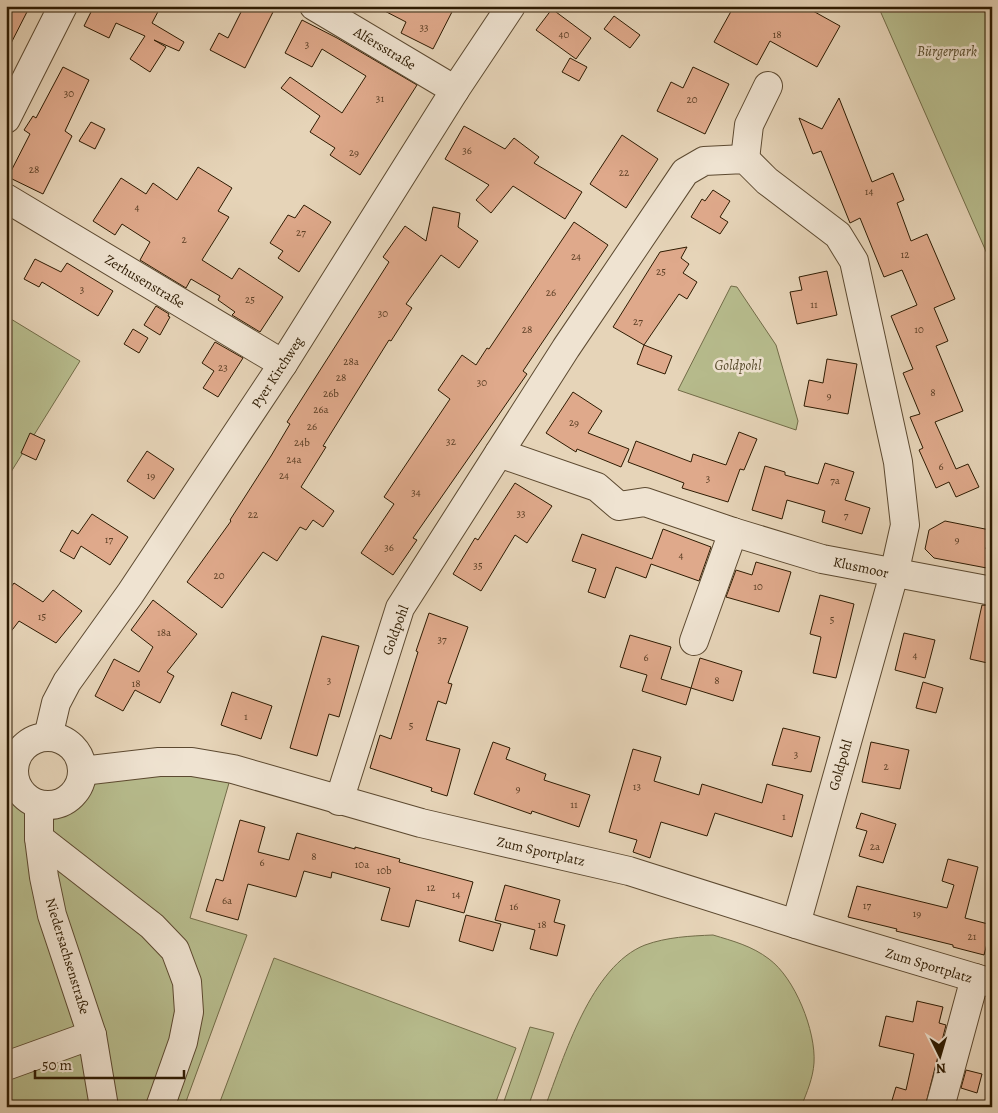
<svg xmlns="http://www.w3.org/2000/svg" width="998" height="1113" viewBox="0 0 998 1113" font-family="Alegreya,serif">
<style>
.green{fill:#b7bc8d;stroke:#726c48}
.building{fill:#dfa98b;stroke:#2e1b02}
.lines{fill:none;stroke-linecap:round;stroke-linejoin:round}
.minor-casing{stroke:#5c4930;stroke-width:30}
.minor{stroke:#efe3d1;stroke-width:28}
.labels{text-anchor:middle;stroke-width:5;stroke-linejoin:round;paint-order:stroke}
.number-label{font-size:11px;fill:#5a3e24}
.street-label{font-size:14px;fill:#2e1b02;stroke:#efe3d1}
.park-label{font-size:14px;font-style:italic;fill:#574b2c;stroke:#efe3d1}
</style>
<rect width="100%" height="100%" fill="#e6d4b8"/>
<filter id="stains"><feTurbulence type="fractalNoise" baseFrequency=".004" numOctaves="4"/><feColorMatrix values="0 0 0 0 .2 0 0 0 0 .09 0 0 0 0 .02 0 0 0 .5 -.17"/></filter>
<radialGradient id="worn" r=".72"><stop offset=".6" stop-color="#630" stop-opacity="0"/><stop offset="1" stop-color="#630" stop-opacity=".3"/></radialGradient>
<g class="green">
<polygon points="878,6 992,6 992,265"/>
<polygon points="731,286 737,287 776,345 798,421 796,430 678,390"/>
<polygon points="6,316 80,361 6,480"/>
<path d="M233 769 190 918 247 935 184 1107H6V777H13C23 813 63 815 80 783Z"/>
<path d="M713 935C733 941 752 946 769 959 795 978 816 1031 814 1063 813 1078 807 1092 801 1107H545C564 1057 591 966 645 945 667 937 690 936 713 935Z"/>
<polygon points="274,958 516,1048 494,1107 218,1107"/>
<polygon points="530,1027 554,1033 528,1107 502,1107"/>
</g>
<g class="building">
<polygon points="6,6 30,6 6,53"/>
<polygon points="78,6 161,6 152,23 184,42 179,51 154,40 166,47 150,72 130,59 145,36 116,23 109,38 84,26 91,12"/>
<polygon points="244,6 276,6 245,68 210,50 219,33 228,38"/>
<polygon points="375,6 455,6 433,49 401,33 406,22"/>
<polygon points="734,6 804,6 840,26 817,67 770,41 757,65 714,42"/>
<polygon points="552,9 591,38 576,59 536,30"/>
<polygon points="614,16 640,35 630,48 604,29"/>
<polygon points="302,20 337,38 417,85 360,175 330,155 335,148 310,132 320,116 281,88 290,77 342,113 366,76 322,49 312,67 285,53"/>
<polygon points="570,58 587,67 579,81 562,72"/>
<polygon points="63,67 89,80 65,131 72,136 43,194 8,177 30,134 24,130 33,116 36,118"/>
<polygon points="693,67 729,84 705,134 657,111 671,82 683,88"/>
<polygon points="839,98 872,182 893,173 904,200 897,203 911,241 927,234 955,299 934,308 948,341 936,346 963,411 935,422 956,469 968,464 979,487 956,497 949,482 936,488 919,450 923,448 910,417 920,414 903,373 913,369 891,316 917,305 902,270 884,277 860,218 850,223 821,151 813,154 799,118 822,129"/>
<polygon points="91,122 105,129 95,149 79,141"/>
<polygon points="464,126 505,149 514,138 539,157 534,163 582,192 565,219 513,186 491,213 476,200 489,185 445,159"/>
<polygon points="622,135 658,159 626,208 590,184"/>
<polygon points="198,167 232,188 218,211 229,217 202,260 232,279 239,268 283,297 260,332 232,315 235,312 218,300 220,296 191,279 186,288 140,260 150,242 122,224 115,235 93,221 121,178 146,194 153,183 177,200"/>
<polygon points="713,190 730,201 720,217 728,222 720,234 691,217 702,199 705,201"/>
<polygon points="304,205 331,222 299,272 278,258 283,251 270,243 288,215 295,218"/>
<polygon points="433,207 460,213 458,227 478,241 459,268 441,255 406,304 412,308 391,341 389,340 323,446 326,447 301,487 334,511 323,527 313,520 306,530 300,527 277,561 263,552 222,608 187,582 231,521 230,520 271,456 290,424 287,422 389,262 383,257 405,226 426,241"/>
<polygon points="574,222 608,245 523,371 527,374 413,538 417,540 393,575 361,553 394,504 384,497 450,399 438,390 462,355 476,365 487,348 489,349"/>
<polygon points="687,247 681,258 689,264 683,273 697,282 687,299 679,294 644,345 613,327 660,252"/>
<polygon points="35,259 61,272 67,263 113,291 98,316 42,282 39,287 24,279"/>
<polygon points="827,271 837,315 797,324 790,292 802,290 799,277"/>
<polygon points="156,306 169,314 168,316 170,317 160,335 144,325"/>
<polygon points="133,329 148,338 139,353 124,344"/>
<polygon points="215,342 243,358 218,397 203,388 214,371 202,363"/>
<polygon points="644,345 672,356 665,374 637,364"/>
<polygon points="827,359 857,364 848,414 804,406 809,380 823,383"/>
<polygon points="573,392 602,411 588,433 629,449 621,467 577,449 576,452 546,433"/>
<polygon points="739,432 757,439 744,470 740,469 728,502 682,488 684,483 628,462 636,441 691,462 693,454 726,465"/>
<polygon points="30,433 45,440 36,460 21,453"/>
<polygon points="147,451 174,469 154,499 127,481"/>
<polygon points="825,463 854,472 845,500 870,508 862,534 822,522 825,511 787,500 782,519 752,510 765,466 785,472 785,475 818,484"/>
<polygon points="515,483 552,506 527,543 515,535 481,591 453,574 475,538 478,540"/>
<polygon points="92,514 128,537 110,565 81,546 74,559 60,551 72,530 78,534"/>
<polygon points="945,521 990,530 986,549 992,550 992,569 934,558 925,549 929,530"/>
<polygon points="663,529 711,547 699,581 651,564 646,578 616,567 605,598 588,592 596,569 572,561 582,534 652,559"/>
<polygon points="756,562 791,572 779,612 726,597 736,570 752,575"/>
<polygon points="14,583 43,602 53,590 82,611 56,643 19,621 6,638 6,594"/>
<polygon points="820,595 854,604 836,678 813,673 821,637 810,634"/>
<polygon points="153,600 197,634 167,672 174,676 160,703 135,690 123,711 95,696 114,659 139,672 153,647 131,630"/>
<polygon points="982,605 992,606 992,664 970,659"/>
<polygon points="429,613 468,627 448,683 452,684 446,704 438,701 426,740 460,749 447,796 431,791 432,788 370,768 380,735 391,739 418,652 416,651"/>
<polygon points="904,633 935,640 925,678 895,670"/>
<polygon points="630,635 671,647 661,679 691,688 686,705 642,691 647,675 620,667"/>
<polygon points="322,636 359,646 339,717 329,714 317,756 290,748"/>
<polygon points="700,658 742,671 733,701 691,688"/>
<polygon points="923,682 943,688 936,713 916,708"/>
<polygon points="232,692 272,706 261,739 221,725"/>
<polygon points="783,728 820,737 811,772 772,765"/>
<polygon points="493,742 510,748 506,759 546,774 544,780 590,795 579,827 532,811 531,814 474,794"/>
<polygon points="871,742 909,750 900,789 862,782"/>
<polygon points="633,749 661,757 654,781 699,795 702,784 762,803 767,784 803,795 792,837 715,813 707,836 661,822 650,858 633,852 637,840 609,832"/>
<polygon points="861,813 896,824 883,863 859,856 867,831 856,828"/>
<polygon points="240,820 265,827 258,852 289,860 297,833 355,849 355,847 400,859 399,862 473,882 464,913 416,900 409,927 381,920 390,888 332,872 331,878 304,871 296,897 248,884 238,920 206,911 216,879 223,881"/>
<polygon points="948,859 978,867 965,918 992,925 984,955 953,947 953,945 896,931 897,929 848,917 857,886 947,908 954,885 942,881"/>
<polygon points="505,885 560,900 554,922 565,925 557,956 530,949 535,930 495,920"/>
<polygon points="466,915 501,924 493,951 459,941"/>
<polygon points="917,1001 943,1007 939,1023 946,1025 925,1107 890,1107 896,1087 906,1090 914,1054 879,1046 886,1016 913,1022"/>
<polygon points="966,1070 982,1074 977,1093 961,1088"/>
</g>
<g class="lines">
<g class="minor-casing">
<g id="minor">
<polyline points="314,6 455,90"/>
<polyline points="6,119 63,6"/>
<polyline points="745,159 749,125 768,86"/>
<polyline points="6,198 283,364"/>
<polyline points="499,453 597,487 619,506 645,502 733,532 822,559 992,591"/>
<polyline points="694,641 733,532"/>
<circle cx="48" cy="771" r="34"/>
<polyline points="48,737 56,703 67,682 130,594 283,364 455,90 511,6"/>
<polyline points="82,771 159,762 192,762 233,769 421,823 629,871 818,931 992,983"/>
<polyline points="339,801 400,608 566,348 685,172 704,161 745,159 767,181 838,235 854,261 898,462 905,525 894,574 796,924"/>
<polyline points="39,805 39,838 44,877 52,915 92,1035 104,1107"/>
<polyline points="39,838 152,926 175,950 187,982 189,1012 183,1042 160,1107"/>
<polyline points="6,1066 92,1035"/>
<polyline points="940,1107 975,978"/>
</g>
</g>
<use href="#minor" class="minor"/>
</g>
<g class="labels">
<g class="number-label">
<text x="424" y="31">33</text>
<text x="564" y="38">40</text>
<text x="777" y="38">18</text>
<text x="307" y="48">3</text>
<text x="69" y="97">30</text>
<text x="380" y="102">31</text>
<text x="692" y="103">20</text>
<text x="467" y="154">36</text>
<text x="354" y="156">29</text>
<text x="34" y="173">28</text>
<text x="624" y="176">22</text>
<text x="869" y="195">14</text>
<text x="137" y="211">4</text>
<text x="301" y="236">27</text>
<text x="184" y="243">2</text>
<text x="905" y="258">12</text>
<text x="576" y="260">24</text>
<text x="661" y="275">25</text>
<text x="82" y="293">3</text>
<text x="551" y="296">26</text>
<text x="250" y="303">25</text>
<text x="814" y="308">11</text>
<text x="383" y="317">30</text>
<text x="638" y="325">27</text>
<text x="527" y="333">28</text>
<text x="919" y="333">10</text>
<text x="351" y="365">28a</text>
<text x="223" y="371">23</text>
<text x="341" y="381">28</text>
<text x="482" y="386">30</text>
<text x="933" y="396">8</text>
<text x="331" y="397">26b</text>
<text x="829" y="399">9</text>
<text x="321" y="413">26a</text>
<text x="574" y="426">29</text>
<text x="312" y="430">26</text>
<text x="451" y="445">32</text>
<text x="302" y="446">24b</text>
<text x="294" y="463">24a</text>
<text x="941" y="470">6</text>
<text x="151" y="479">19</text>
<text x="284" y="479">24</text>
<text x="708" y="482">3</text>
<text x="835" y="484">7a</text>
<text x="416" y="496">34</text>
<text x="521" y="517">33</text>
<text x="253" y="518">22</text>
<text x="846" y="519">7</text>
<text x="109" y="543">17</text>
<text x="957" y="543">9</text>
<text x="389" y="551">36</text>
<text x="681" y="559">4</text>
<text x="478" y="569">35</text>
<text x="219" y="579">20</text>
<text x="758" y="590">10</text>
<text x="42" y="620">15</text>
<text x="832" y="623">5</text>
<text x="164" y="636">18a</text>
<text x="442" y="643">37</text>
<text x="915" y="659">4</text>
<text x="646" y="661">6</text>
<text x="329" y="684">3</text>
<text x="717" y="684">8</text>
<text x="136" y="687">18</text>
<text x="246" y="720">1</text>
<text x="411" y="729">5</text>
<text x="796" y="758">3</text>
<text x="886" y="770">2</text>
<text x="637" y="790">13</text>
<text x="518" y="792">9</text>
<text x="574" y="808">11</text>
<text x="784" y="820">1</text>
<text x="875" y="850">2a</text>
<text x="314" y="860">8</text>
<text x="262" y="866">6</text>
<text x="362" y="868">10a</text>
<text x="384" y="874">10b</text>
<text x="431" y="891">12</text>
<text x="456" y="898">14</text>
<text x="227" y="904">6a</text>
<text x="867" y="909">17</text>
<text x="514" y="910">16</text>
<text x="917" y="917">19</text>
<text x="542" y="928">18</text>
<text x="972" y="940">21</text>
</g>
<g class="street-label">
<text transform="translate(385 48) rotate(31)" y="5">Alfersstraße</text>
<text transform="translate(145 281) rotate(31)" y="5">Zerhusenstraße</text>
<text transform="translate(277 372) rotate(-57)" y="5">Pyer Kirchweg</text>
<text transform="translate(861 567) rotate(12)" y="5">Klusmoor</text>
<text transform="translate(395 630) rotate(-70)" y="5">Goldpohl</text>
<text transform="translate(840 765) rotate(-74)" y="5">Goldpohl</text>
<text transform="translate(541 851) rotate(13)" y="5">Zum Sportplatz</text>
<text transform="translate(68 956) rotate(73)" y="5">Niedersachsenstraße</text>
<text transform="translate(929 965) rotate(17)" y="5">Zum Sportplatz</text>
</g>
<g class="park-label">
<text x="947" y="56">Bürgerpark</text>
<text x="738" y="370">Goldpohl</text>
</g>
</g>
<rect width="998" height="1113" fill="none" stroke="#e6d4b8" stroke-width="25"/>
<rect x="8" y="8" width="983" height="1098" fill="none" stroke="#2e1b02" stroke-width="2.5"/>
<rect x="12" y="12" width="973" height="1088" fill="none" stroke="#2e1b02"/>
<g transform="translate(940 1056) rotate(175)" stroke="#efe3d1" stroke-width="4" paint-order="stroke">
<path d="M0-4L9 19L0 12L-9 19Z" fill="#2e1b02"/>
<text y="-8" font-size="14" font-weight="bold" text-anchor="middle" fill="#2e1b02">N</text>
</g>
<path d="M35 1070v8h149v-8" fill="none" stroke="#2e1b02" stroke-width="2.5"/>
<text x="42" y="1070" font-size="15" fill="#2e1b02" stroke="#efe3d1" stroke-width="4" paint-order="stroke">50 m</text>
<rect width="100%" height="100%" filter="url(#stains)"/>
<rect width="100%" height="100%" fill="url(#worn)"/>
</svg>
